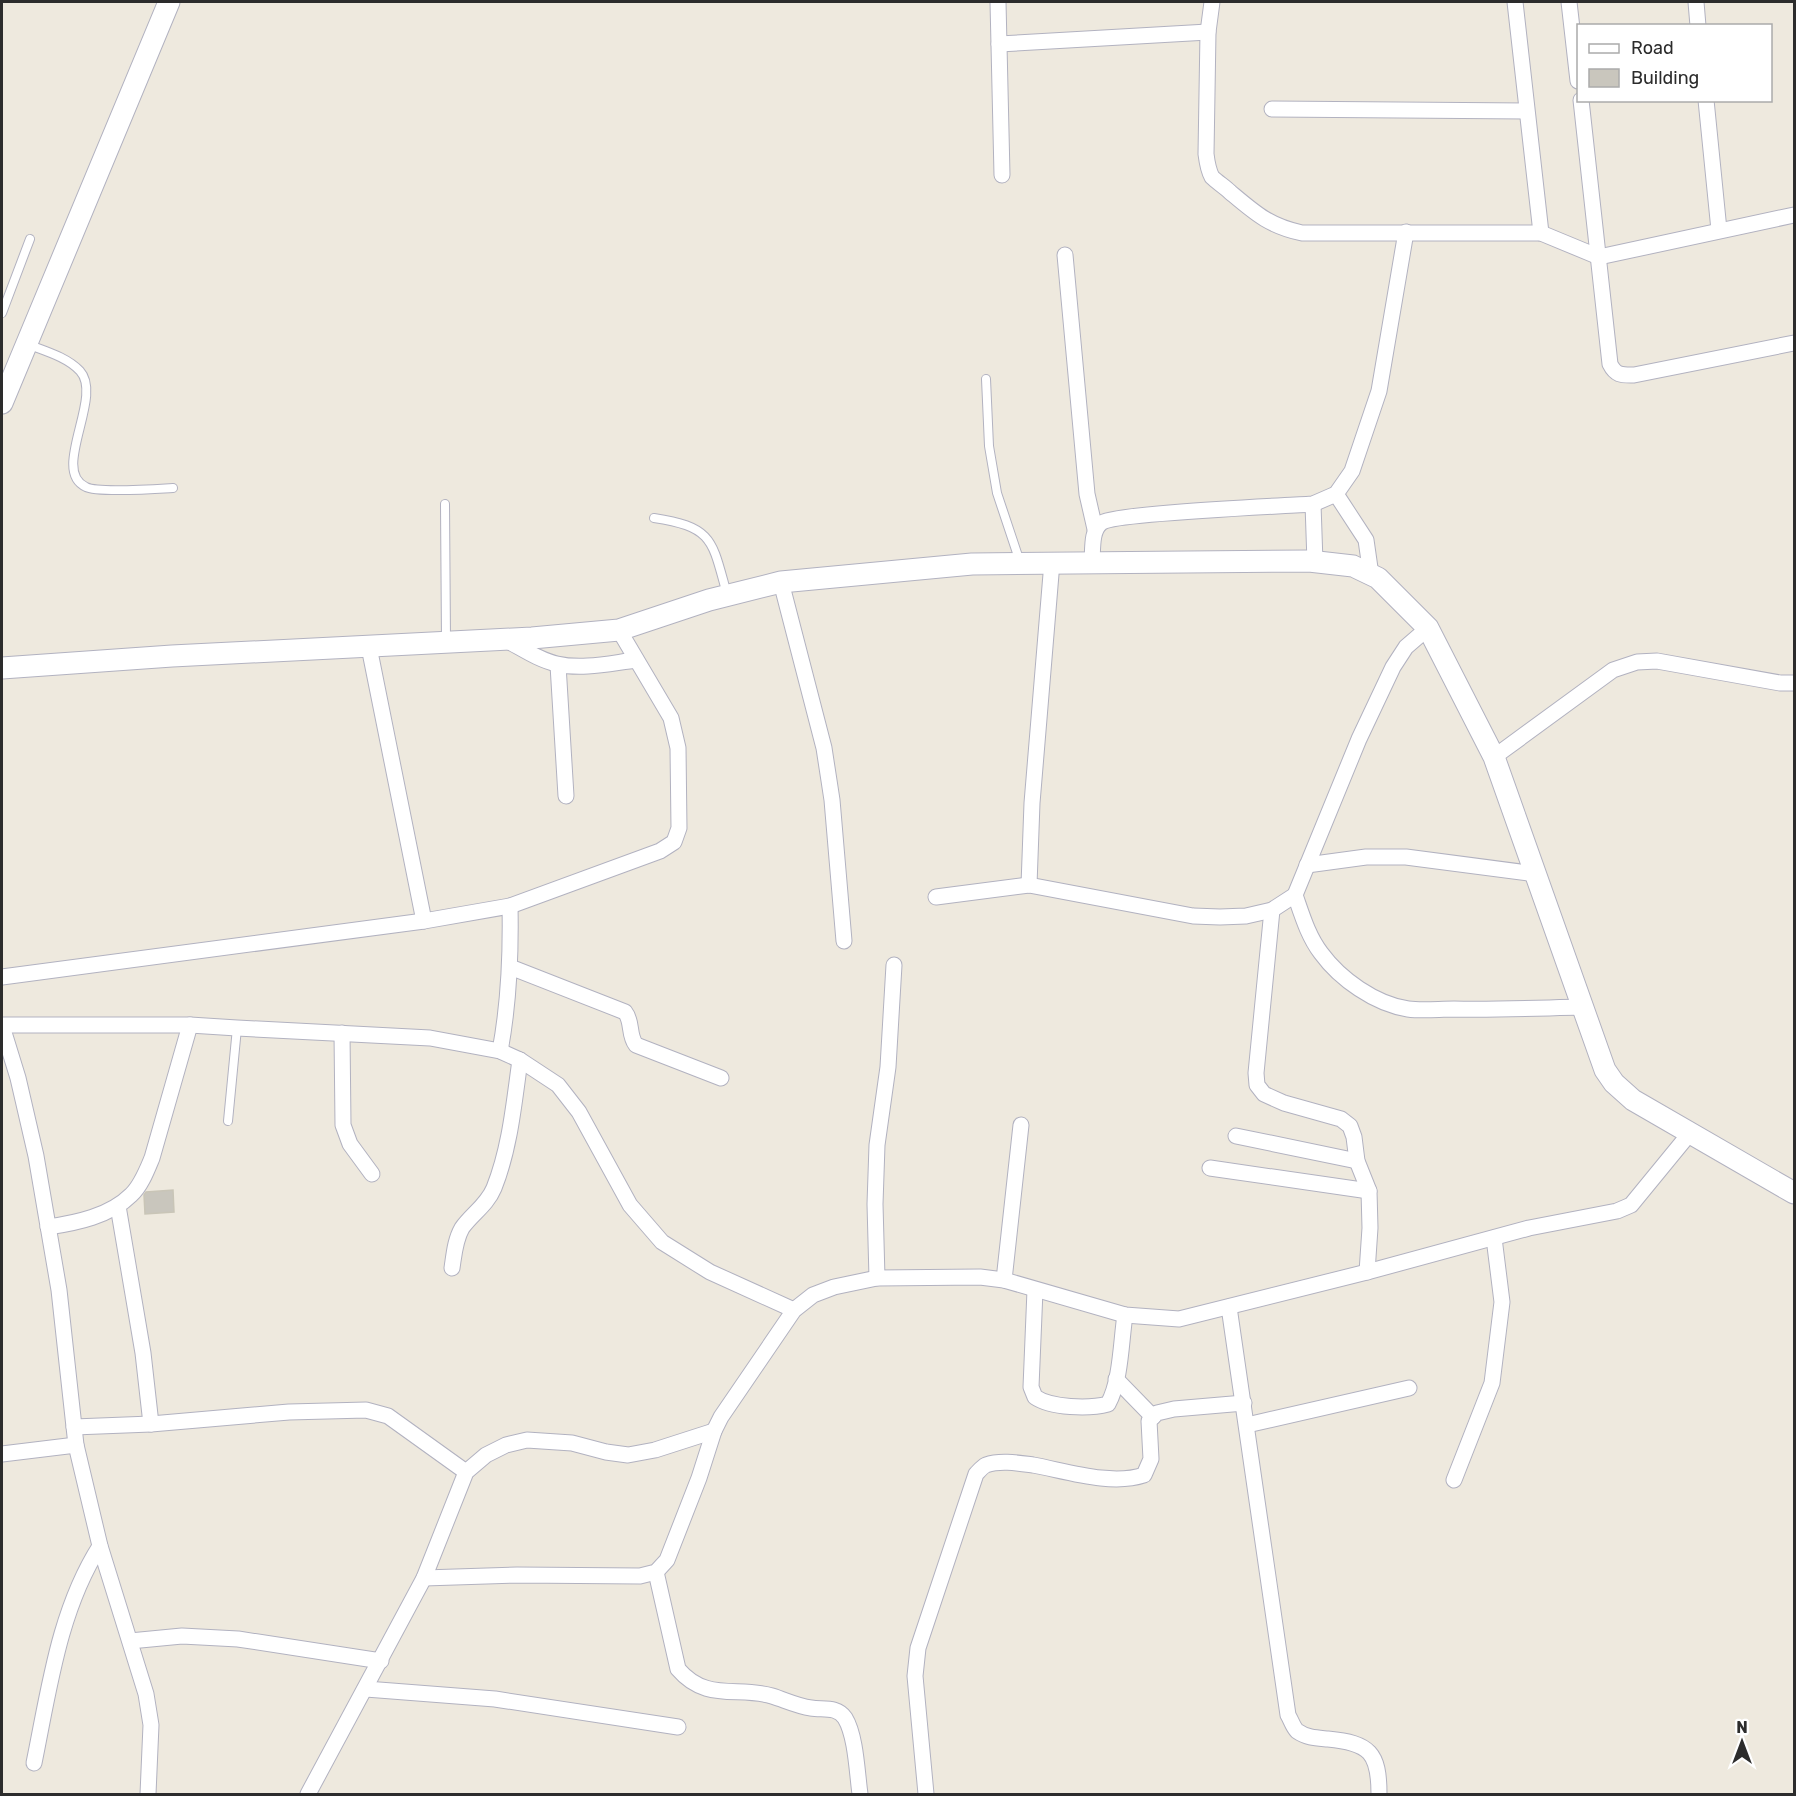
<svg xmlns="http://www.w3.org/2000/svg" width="1796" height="1796" viewBox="0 0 1796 1796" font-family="Rubik,sans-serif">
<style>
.building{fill:#c9c6bd;stroke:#c9c5b7;stroke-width:1.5}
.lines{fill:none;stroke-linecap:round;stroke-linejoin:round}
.lane-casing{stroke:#b2b2c0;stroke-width:10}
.street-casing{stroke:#b2b2c0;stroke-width:17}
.secondary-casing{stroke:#b2b2c0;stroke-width:23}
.lane{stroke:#fff;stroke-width:8}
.street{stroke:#fff;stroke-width:15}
.secondary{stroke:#fff;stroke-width:21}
</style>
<rect width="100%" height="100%" fill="#eee9de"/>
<polygon class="building" points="173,1190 174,1212 145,1214 144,1195 146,1192"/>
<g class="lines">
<g class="lane-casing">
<g id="lane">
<polyline points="2,313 30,239"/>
<path d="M27 344C45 351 67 357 80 371 104 397 50 471 86 487 97 493 156 489 173 488"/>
<polyline points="986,379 989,446 997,493 1020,562"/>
<polyline points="445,504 446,640"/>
<path d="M654 518C714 527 712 541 727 594"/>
<polyline points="228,1121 237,1028"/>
</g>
</g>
<g class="street-casing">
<g id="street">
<polyline points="998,2 1002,175"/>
<path d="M1212 2 1208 32 1206 154C1207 162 1208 170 1212 177 1217 182 1225 187 1230 192 1255 213 1269 226 1302 233H1541L1599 257 1794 215"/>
<polyline points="1515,2 1541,233"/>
<polyline points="1569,2 1578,81"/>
<polyline points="1696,2 1698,26"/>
<polyline points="999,44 1208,32"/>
<path d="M1581 100 1610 364C1616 376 1622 375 1634 375L1794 343"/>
<polyline points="1706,100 1719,230"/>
<polyline points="1272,109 1526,111"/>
<polyline points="1065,255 1087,494 1095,529"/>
<polyline points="1336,494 1366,540 1371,575"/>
<polyline points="1313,504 1315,562"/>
<path d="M1092 562C1093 549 1091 531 1101 523 1114 513 1284 506 1313 504L1336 494 1352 471 1379 391 1406 232"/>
<polyline points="781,582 824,748 832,800 844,941"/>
<path d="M506 640C523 649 539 660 557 664 582 670 611 663 636 660"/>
<polyline points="369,647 424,921"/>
<polyline points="558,665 566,796"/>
<polyline points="1494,757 1613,670 1637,662 1657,661 1780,683 1794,683"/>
<polyline points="1307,865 1366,857 1406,857 1536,874"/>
<polyline points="1029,885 1032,803 1052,562"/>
<path d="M1295 895C1302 915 1308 936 1321 953 1340 979 1375 1004 1408 1009 1423 1011 1439 1009 1454 1009 1497 1010 1539 1008 1582 1007"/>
<polyline points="936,897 1029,885 1193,916 1220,917 1246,916 1272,910 1295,895 1359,739 1393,667 1406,647 1428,628"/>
<polyline points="1272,910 1256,1073 1257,1085 1264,1094 1284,1103 1341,1119 1350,1126 1354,1137 1357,1161 1369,1191 1370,1228 1367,1272"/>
<path d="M510 967 625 1012C633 1022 628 1035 636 1045L721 1078"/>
<polyline points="2,977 424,921 510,906 660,851 674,842 679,828 678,748 671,718 619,630"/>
<polyline points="2,1025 190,1025 237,1028 430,1038 500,1051 520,1060 558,1085 579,1112 630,1205 662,1242 710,1272 794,1310"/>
<polyline points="2,1026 18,1078 36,1156 59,1290 76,1445 100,1546 146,1694 151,1725 148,1794"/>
<polyline points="342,1033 343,1125 350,1144 372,1174"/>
<path d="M500 1051C509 1003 511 955 510 906"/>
<polyline points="1236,1136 1357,1161"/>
<polyline points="1210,1168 1369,1191"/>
<polyline points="118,1206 143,1353 151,1424"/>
<path d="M48 1227C76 1223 110 1216 131 1195 141 1186 147 1170 152 1158L190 1025"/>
<path d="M452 1268C454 1255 455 1240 462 1228 472 1214 487 1205 494 1188 510 1148 514 1103 520 1060"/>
<polyline points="877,1278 875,1204 877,1145 888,1067 894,965"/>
<polyline points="1004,1280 1021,1125"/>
<path d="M1035 1290 1031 1387 1035 1397C1051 1408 1089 1409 1108 1404 1121 1381 1121 1341 1125 1315"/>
<path d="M1229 1307 1288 1715C1291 1720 1293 1727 1297 1731 1307 1738 1317 1738 1328 1739 1370 1743 1379 1753 1379 1794"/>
<polyline points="1116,1379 1153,1417"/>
<polyline points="1247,1425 1409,1388"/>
<polyline points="74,1427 151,1424 289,1412 366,1410 388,1416 466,1472"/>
<polyline points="2,1454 76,1445"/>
<polyline points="1454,1480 1492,1383 1502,1302 1494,1238"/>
<path d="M656 1572 678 1669C706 1702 737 1686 772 1696 785 1700 797 1706 811 1708 823 1710 837 1706 845 1718 856 1736 857 1773 860 1794"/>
<polyline points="424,1578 517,1575 640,1576 656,1572 667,1560 699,1478 714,1431 721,1417 794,1310 813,1295 834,1287 877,1278 980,1277 1004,1280 1125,1315 1179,1319 1367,1272 1529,1228 1617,1211 1631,1205 1690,1133"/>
<polyline points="130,1641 182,1636 238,1639 381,1661"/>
<polyline points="366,1689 495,1699 678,1727"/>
<path d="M34 1763C49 1690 59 1610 100 1546"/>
<polyline points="308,1794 424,1578 466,1472 486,1455 506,1445 527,1440 572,1443 606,1452 628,1455 655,1450 714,1431"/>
<path d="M926 1794 915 1676 918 1648 976 1474C979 1471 982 1467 986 1465 1000 1460 1018 1463 1033 1465 1066 1471 1111 1486 1144 1475L1151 1459 1149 1421 1157 1413 1174 1409 1244 1403"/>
</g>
</g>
<g class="secondary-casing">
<g id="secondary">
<polyline points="2,403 169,2"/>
<polyline points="2,668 172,656 532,638 619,630 709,600 781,582 972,564 1309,561 1353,566 1378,578 1428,628 1494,757 1605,1070 1614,1083 1633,1100 1794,1193"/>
</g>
</g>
<use href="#lane" class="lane"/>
<use href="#street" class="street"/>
<use href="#secondary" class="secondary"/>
</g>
<rect width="1796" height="1796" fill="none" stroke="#2c2c2c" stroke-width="6"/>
<rect x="1577" y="24" width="195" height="78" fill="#ffffff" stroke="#ababab" stroke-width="1.5"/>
<rect x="1589" y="44" width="30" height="9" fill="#ffffff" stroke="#ababab" stroke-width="1.5"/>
<text x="1631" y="54" font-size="18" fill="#2c2c2c">Road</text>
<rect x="1589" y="69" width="30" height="18" fill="#c9c6bd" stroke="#ababab" stroke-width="1.5"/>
<text x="1631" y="84" font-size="18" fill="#2c2c2c">Building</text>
<g transform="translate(1742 1742)" stroke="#ffffff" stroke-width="4.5" paint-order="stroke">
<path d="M0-4.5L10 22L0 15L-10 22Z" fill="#2c2c2c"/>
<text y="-9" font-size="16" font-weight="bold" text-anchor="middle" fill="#2c2c2c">N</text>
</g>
</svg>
